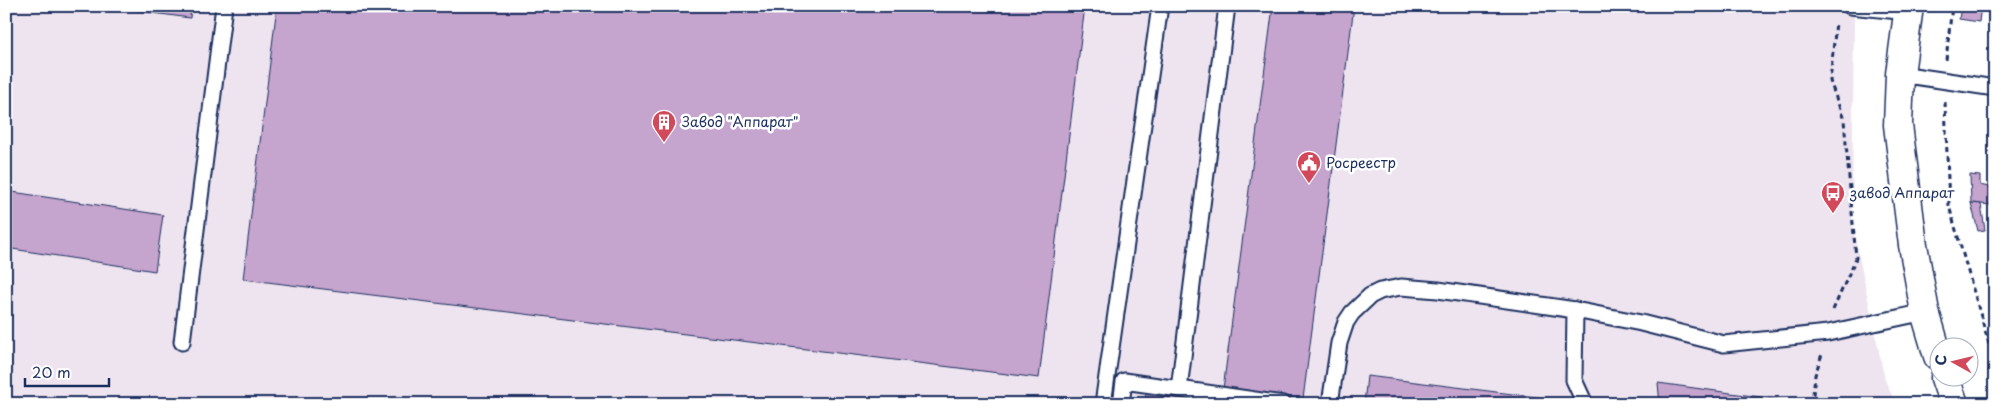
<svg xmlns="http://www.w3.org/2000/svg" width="2001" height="410" viewBox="0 0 2001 410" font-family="'Playpen Sans',sans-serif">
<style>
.built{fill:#eee4f0}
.building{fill:#c5a4ce;stroke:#1b2f5e}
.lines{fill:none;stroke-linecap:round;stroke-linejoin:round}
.service-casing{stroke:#1b2f5e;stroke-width:19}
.secondary-casing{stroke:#1b2f5e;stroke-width:31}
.path{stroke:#1b2f5e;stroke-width:3;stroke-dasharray:5 4;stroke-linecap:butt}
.service{stroke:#fff;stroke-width:15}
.secondary{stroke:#fff;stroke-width:28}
.labels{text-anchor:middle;stroke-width:5;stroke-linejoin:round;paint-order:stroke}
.poi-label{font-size:14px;fill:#1b2f5e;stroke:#fff;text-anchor:start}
</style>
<rect width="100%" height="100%" fill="#fff"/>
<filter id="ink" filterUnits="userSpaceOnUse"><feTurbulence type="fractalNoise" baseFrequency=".02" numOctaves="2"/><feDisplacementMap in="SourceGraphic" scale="10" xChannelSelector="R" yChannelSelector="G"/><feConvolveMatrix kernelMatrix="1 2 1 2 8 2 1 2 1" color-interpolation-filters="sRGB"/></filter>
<g filter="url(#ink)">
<polygon class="built" points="6,6 1856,6 1854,19 1852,223 1885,380 1896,404 6,404"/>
<g class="building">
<polygon points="101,6 191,6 190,18"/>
<polygon points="277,6 1085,6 1039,378 243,279"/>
<polygon points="1273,6 1354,6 1303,399 1223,389"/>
<polygon points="1961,6 1981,6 1979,22 1959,19"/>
<polygon points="1970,175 1980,176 1980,185 1993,188 1991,205 1971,203"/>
<polygon points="6,191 163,215 155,271 6,248"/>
<polygon points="1971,203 1981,204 1985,230 1978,231"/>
<polygon points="1367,376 1561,400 1561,404 1364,404"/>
<polygon points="1658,383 1789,401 1789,404 1660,404"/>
<polygon points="1146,394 1220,404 1145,404"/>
</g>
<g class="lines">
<g class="service-casing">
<g id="service">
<polyline points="1850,6 1909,12"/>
<polyline points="1900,74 1995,88"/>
<polyline points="1575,310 1574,380 1585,404"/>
<polyline points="182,342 224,6"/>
<polyline points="1179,389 1227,6"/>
<polyline points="1103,404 1160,6"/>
<polyline points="1121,404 1124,381 1283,404"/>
<polyline points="1330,404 1339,343 1346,322 1352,313 1370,296 1380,291 1401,287 1438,290 1575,310 1641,323 1724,344 1828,333 1925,312"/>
</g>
</g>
<g class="secondary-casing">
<g id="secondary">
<polyline points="1909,6 1900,74 1898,125 1913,245 1925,312 1938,356"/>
<polyline points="1945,378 1954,404"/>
</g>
</g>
<g class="path">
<polyline points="1946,60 1952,6"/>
<polyline points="1945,102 1949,206 1995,365"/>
<polyline points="1833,310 1856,258 1844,120 1830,81 1836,22"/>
<polyline points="1812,404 1815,375 1822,354"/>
</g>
<use href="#service" class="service"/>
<use href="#secondary" class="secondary"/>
</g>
</g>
<defs>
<g id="building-pin" transform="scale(1.25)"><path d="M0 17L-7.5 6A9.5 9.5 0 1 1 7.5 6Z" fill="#d1495b" stroke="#fff"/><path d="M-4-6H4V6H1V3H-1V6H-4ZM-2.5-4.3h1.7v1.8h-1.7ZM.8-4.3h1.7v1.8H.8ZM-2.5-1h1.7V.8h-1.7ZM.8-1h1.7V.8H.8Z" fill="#fff"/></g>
<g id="civic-pin" transform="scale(1.25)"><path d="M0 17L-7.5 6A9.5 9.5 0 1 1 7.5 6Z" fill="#d1495b" stroke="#fff"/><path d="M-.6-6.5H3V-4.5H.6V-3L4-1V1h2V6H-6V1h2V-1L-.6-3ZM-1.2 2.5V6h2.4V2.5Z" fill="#fff"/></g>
<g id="bus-pin" transform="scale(1.25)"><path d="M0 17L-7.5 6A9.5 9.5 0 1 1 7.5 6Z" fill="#d1495b" stroke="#fff"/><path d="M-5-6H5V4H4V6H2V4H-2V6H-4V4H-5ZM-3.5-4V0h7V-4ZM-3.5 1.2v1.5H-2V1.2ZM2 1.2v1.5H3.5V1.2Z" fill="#fff"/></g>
</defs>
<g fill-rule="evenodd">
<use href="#building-pin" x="664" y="122"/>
<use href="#civic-pin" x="1309" y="163"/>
<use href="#bus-pin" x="1833" y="193"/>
</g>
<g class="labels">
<g class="poi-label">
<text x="682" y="127">Завод "Аппарат"</text>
<text x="1326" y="168">Росреестр</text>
<text x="1850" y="198">завод Аппарат</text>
</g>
</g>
<rect width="2001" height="410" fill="none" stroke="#fff" stroke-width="25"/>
<rect x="12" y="12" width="1976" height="385" fill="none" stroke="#1b2f5e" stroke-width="2" filter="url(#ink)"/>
<g transform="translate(1954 362) rotate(278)"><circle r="24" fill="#ffffff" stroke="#a4acbf"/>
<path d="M0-4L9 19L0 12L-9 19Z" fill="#d1495b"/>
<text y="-8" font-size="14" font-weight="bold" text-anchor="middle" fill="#1b2f5e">С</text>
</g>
<path d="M25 378v8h84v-8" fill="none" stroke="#1b2f5e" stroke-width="2.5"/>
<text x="32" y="378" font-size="15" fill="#1b2f5e" stroke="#ffffff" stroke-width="4" paint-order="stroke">20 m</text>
</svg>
